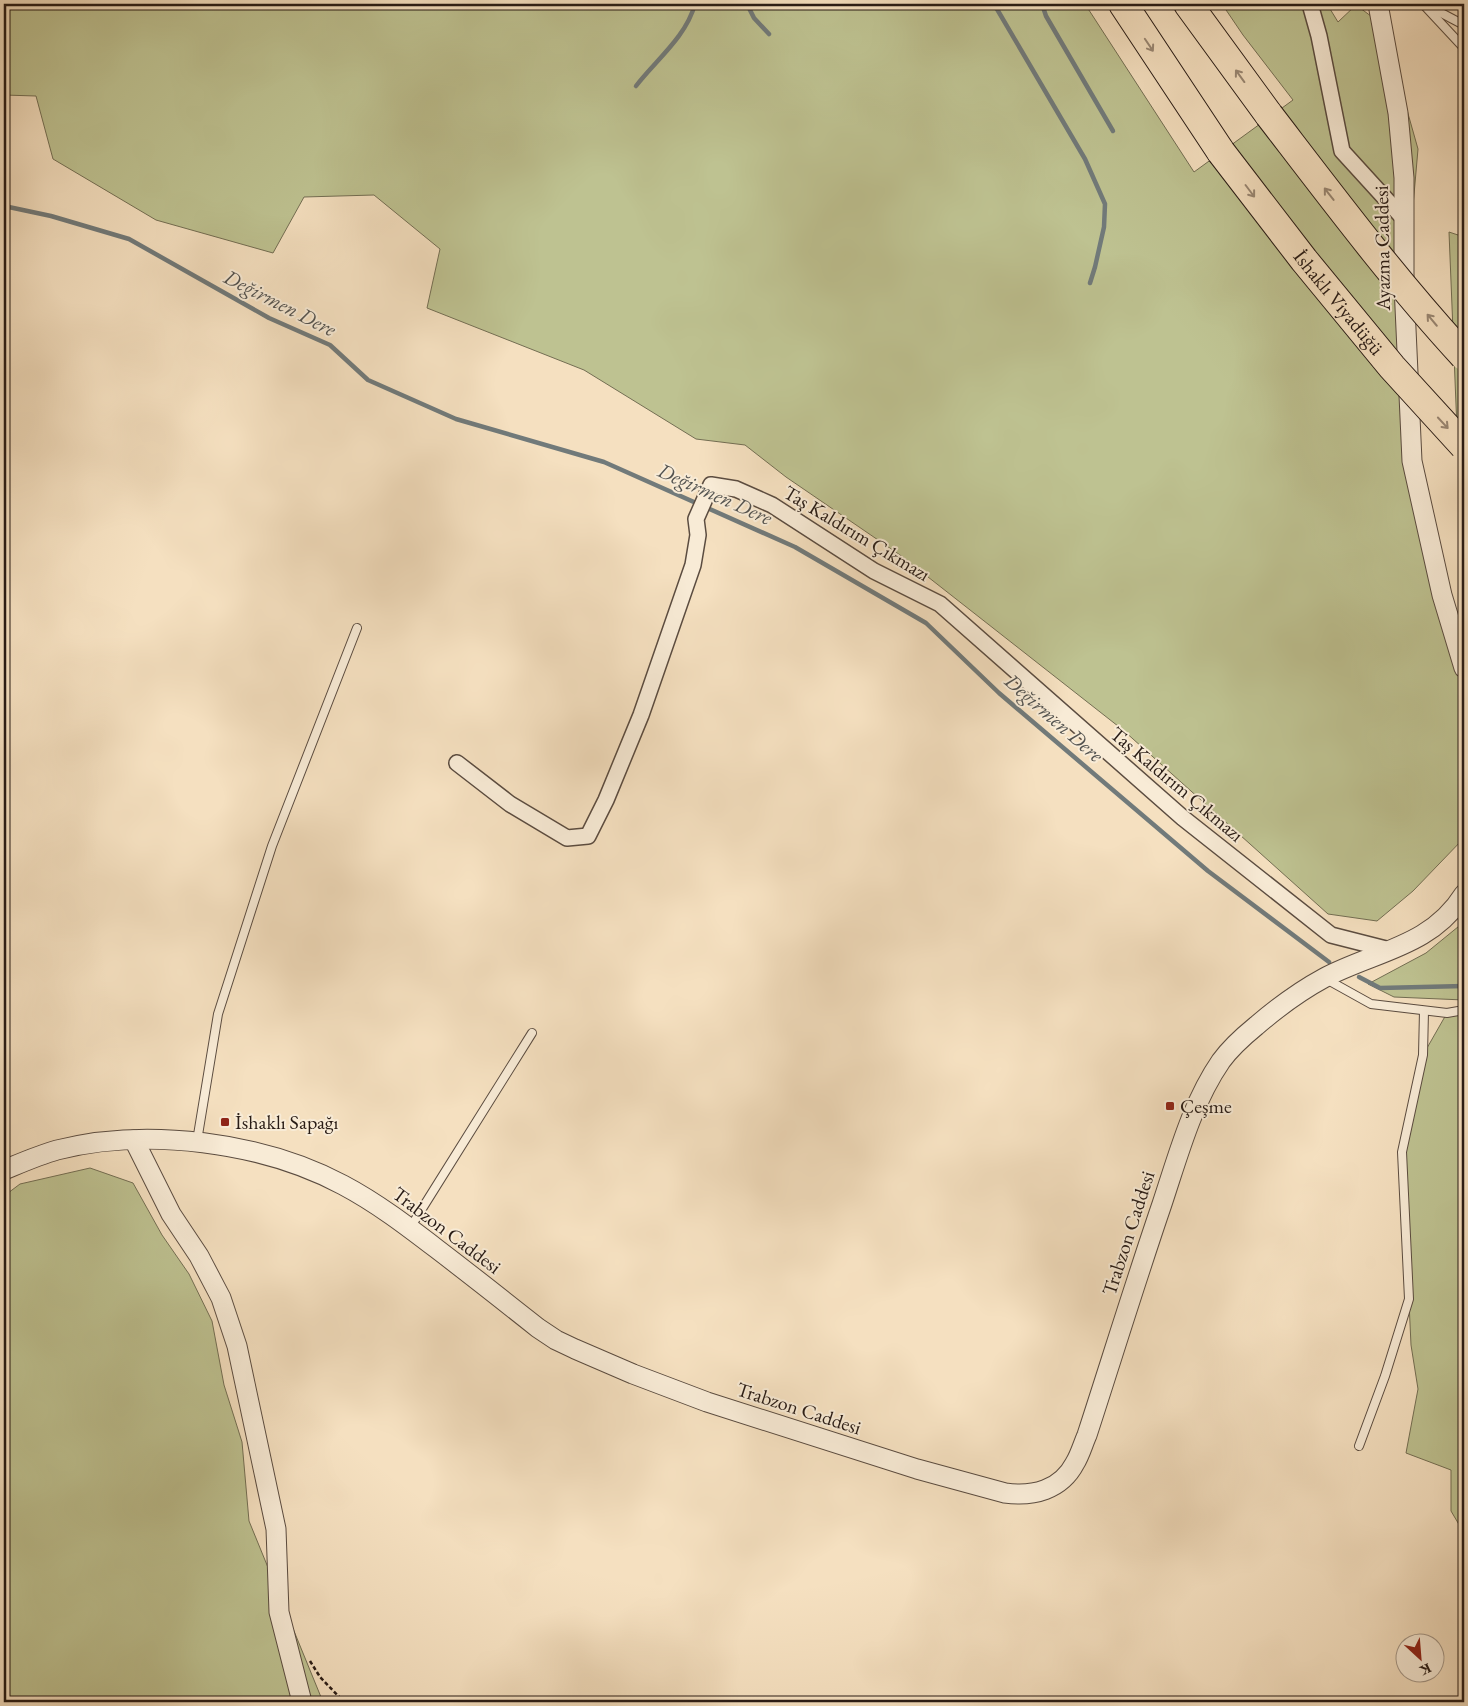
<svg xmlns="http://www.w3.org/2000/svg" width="1468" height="1706" viewBox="0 0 1468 1706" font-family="'EB Garamond',serif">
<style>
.green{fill:#bec291;stroke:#736e53}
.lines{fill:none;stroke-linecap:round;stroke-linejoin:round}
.stream{stroke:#717a7a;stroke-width:4.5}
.service-casing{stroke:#5b4c40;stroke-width:10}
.minor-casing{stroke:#5b4c40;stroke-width:18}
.tertiary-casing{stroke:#5b4c40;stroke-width:21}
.motorway-casing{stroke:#281b15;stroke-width:30}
.path{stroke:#281b15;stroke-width:2.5;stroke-dasharray:4 2.5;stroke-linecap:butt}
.service{stroke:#f8ebd6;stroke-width:8}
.minor{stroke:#f8ebd6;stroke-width:15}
.tertiary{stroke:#f8ebd6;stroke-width:19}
.motorway{stroke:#f5e0c0;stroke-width:28}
.motorway-bridge-casing{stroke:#281b15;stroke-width:30;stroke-linecap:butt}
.motorway-bridge{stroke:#f5e0c0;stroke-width:28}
.oneway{stroke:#998773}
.poi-dot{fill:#8f2418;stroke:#f8ebd6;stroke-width:2}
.labels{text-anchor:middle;stroke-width:4;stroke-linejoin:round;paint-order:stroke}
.street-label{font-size:20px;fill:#281b15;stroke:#f8ebd6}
.poi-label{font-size:20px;fill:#281b15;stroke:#f8ebd6;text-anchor:start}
.water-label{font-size:21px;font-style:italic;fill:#535350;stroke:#f8ebd6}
</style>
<rect width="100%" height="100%" fill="#f5e0c0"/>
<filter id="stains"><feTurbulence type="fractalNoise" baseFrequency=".004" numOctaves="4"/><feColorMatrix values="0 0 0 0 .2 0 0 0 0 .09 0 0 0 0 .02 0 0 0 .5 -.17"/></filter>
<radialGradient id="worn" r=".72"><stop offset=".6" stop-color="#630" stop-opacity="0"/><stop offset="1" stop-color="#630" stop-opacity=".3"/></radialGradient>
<g class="green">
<polygon points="4,4 1085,4 1194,172 1293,100 1243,35 1222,4 1327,4 1338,22 1356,5 1383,25 1418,149 1411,229 1408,369 1427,506 1460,661 1464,749 1464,838 1413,891 1377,921 1328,914 1123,730 900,555 786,477 745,445 696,439 584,370 427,308 440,249 374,195 304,197 273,253 156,220 53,159 36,96 4,95"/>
<polygon points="1449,232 1464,237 1464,508 1458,454"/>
<polygon points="1464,922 1464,1000 1394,997 1368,984 1426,953"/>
<polygon points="1464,1010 1464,1533 1451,1511 1451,1470 1406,1453 1418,1389 1411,1345 1402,1152 1423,1055 1447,1013"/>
<polygon points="90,1168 133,1183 162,1235 189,1274 212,1321 224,1385 242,1442 249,1521 323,1702 4,1702 4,1196 20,1184"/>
</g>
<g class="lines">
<g class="stream">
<polyline points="747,4 754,18 769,34"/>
<polyline points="994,4 1085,159 1105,204 1104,227 1095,267 1090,283"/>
<polyline points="1042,4 1046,16 1113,131"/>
<path d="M636 86C656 60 686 37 695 4"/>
<polyline points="4,206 51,216 129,239 269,318 330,345 368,380 456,419 604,462 795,547 926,623 999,693 1208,871 1329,962"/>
<polyline points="1359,977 1380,988 1464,986"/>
</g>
<g class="service-casing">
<g id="service">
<polyline points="1423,4 1464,48"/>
<polyline points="1428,6 1464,25"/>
<polyline points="1326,979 1371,1004 1447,1013 1464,1010"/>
<polyline points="197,1141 218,1014 272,846 357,628"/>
<polyline points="410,1228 532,1033"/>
<polyline points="1359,1446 1385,1376 1409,1299 1402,1152 1423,1055 1424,1011"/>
</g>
</g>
<g class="minor-casing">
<g id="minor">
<polyline points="1310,4 1319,36 1342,151 1404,219"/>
<polyline points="457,763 510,804 567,838 588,836 606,800 641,715 693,565 698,535 696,519 711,485 736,489 772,505 874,571 940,604 1183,818 1331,935 1390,950"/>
</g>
</g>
<g class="tertiary-casing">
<g id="tertiary">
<polyline points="1378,4 1398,113 1404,178 1404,285 1412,461 1442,595 1464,668"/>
<polyline points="134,1140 171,1214 199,1256 221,1298 237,1346 276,1529 279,1612 302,1702"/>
<path d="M4 1170C21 1163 39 1155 57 1150 147 1127 262 1142 343 1185 377 1203 407 1226 437 1249 471 1275 504 1301 538 1328L556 1340 575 1349 633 1374 707 1402 917 1469 1005 1493C1033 1497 1061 1490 1075 1463 1080 1455 1083 1444 1087 1435 1112 1358 1136 1280 1162 1204 1178 1156 1192 1103 1221 1061 1229 1050 1245 1035 1256 1026 1277 1008 1300 991 1324 978 1375 951 1431 947 1464 894"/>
</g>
</g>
<g class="motorway-casing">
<g id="motorway">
<polyline points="1123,4 1221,152"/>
<polyline points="1188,4 1269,115"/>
</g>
</g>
<polyline class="path" points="310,1661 320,1677 344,1702"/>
<use href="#service" class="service"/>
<use href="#minor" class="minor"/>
<use href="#tertiary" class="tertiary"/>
<use href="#motorway" class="motorway"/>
<g class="motorway-bridge-casing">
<g id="motorway-bridge">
<path d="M1269 115C1332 197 1394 280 1464 356"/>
<path id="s1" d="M1221 152 1304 260 1392 367 1464 446"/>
</g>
</g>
<use href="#motorway-bridge" class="motorway-bridge"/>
</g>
<defs><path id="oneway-shaft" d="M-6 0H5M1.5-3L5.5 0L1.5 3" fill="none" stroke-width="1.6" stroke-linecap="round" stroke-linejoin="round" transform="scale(1.25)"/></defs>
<g class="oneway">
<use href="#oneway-shaft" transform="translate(1149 45) rotate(56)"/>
<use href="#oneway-shaft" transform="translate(1240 76) rotate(-126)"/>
<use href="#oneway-shaft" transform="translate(1250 191) rotate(53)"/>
<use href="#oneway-shaft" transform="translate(1329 194) rotate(-128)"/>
<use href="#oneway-shaft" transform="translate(1432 320) rotate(-130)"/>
<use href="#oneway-shaft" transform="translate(1443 423) rotate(47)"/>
</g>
<g class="poi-dot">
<rect x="1165" y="1101" width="10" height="10" rx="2.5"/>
<rect x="220" y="1117" width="10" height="10" rx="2.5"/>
</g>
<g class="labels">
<g class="street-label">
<text transform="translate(1382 248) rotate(-91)" y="7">Ayazma Caddesi</text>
<text dy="7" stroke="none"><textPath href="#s1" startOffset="191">İshaklı Viyadüğü</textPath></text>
<text transform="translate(857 533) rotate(31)" y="7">Taş Kaldırım Çıkmazı</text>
<text transform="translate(1177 784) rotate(40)" y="7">Taş Kaldırım Çıkmazı</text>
<text transform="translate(447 1230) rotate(37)" y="7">Trabzon Caddesi</text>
<text transform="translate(1128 1233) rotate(-72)" y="7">Trabzon Caddesi</text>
<text transform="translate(799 1408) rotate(18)" y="7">Trabzon Caddesi</text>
</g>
<g class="poi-label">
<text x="1180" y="1113">Çeşme</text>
<text x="235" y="1129">İshaklı Sapağı</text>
</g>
<g class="water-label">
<text transform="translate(280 303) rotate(27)" y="7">Değirmen Dere</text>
<text transform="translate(715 494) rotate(24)" y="7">Değirmen Dere</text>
<text transform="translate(1054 718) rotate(41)" y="7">Değirmen Dere</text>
</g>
</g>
<rect width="1468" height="1706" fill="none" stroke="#f5e0c0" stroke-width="20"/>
<rect x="5" y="5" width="1458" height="1696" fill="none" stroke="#281b15" stroke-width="2.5"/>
<rect x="10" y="10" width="1448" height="1686" fill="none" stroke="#281b15"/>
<g transform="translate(1420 1658) rotate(154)"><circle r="24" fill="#f8ebd6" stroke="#a59889"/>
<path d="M0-4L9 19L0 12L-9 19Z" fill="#8f2418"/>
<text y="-8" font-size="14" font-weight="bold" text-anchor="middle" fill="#281b15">K</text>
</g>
<rect width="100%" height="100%" filter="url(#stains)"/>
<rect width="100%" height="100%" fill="url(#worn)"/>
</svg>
